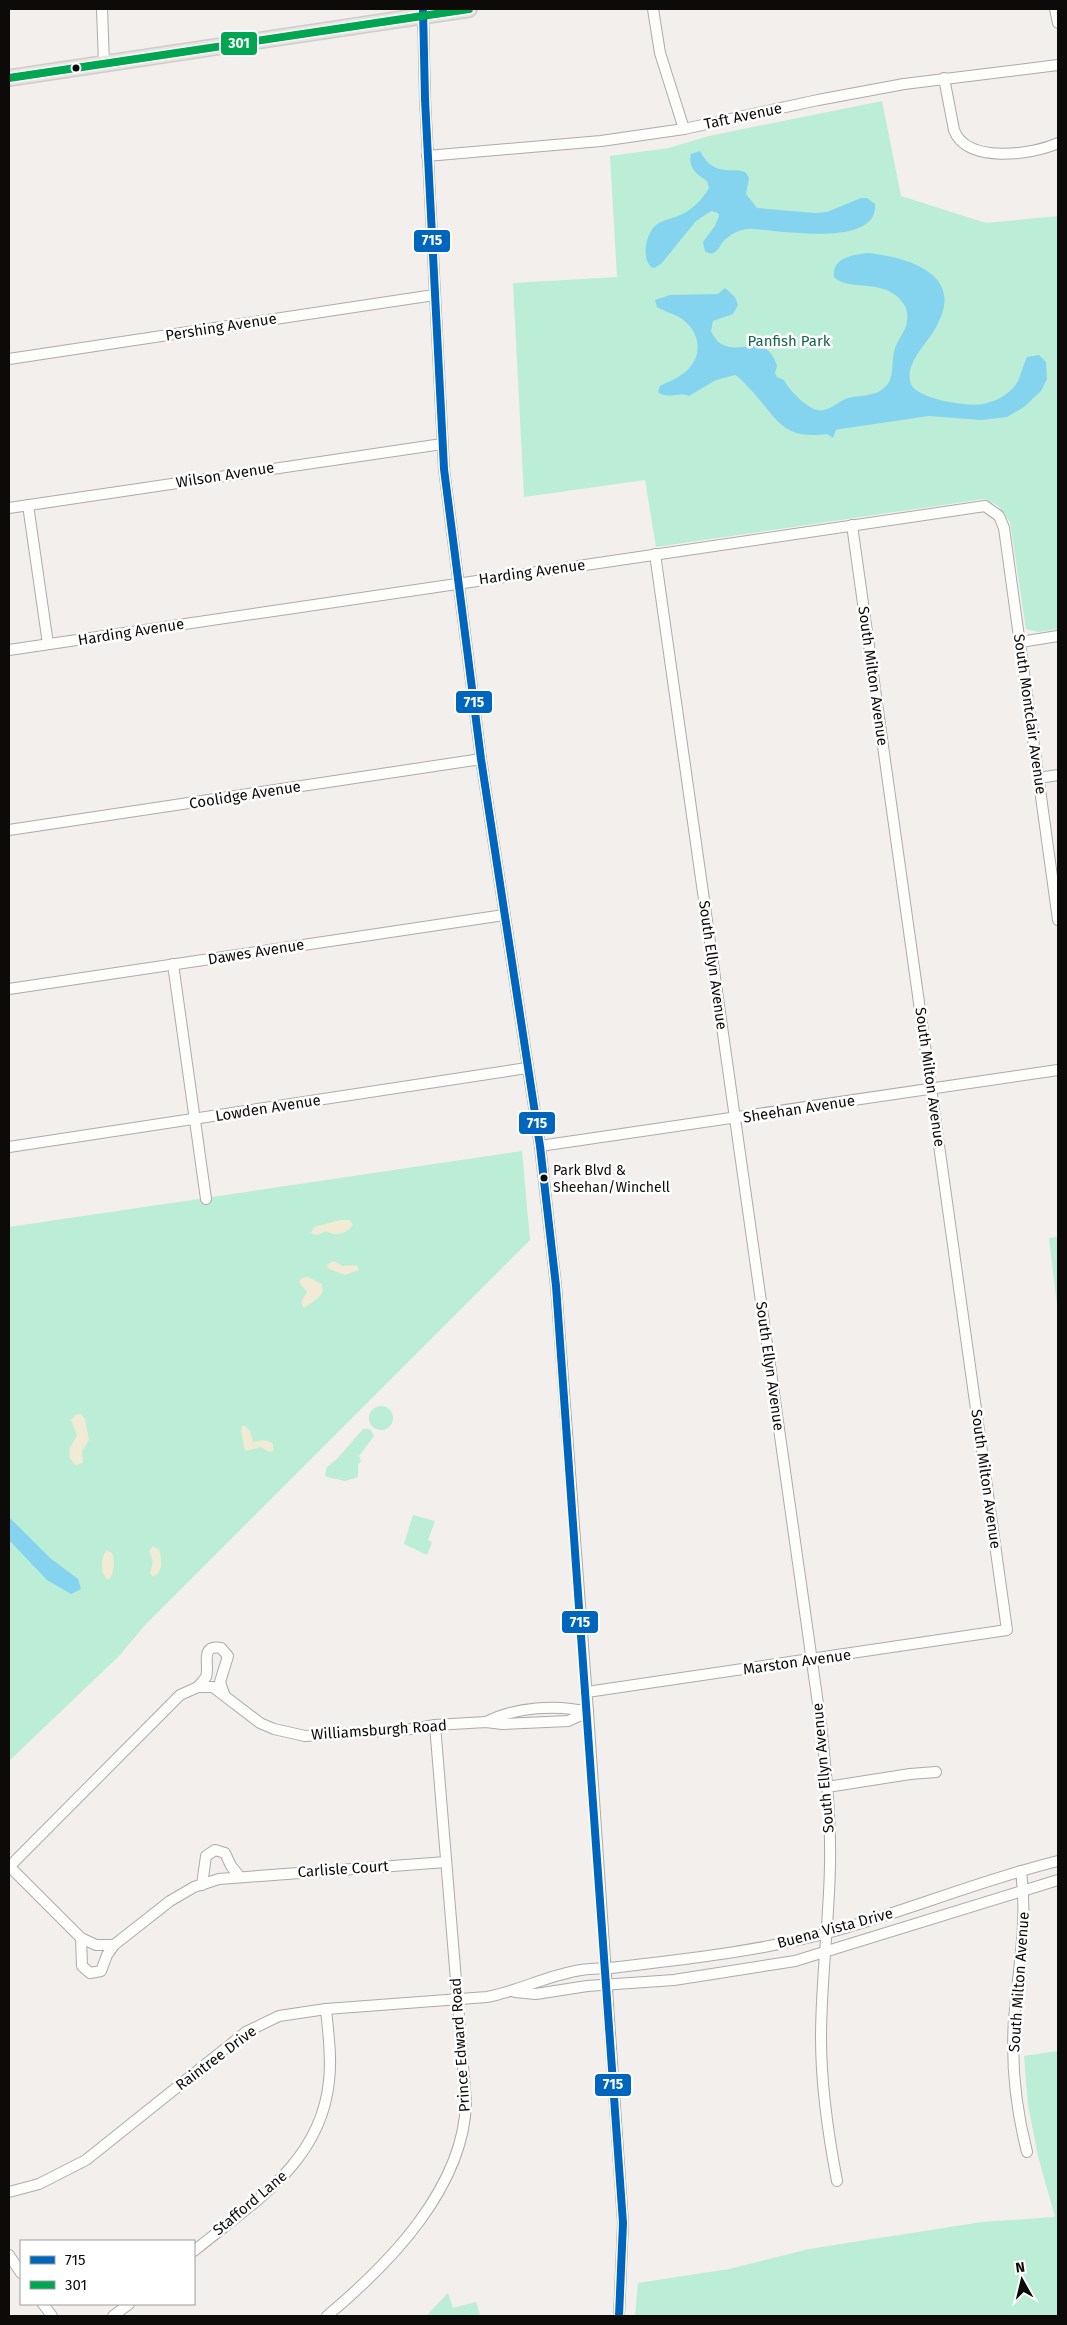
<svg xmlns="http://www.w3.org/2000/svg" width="1067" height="2325" viewBox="0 0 1067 2325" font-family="'Fira Sans',sans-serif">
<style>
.green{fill:#bcedd6}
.sand{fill:#f1ebd5}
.water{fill:#85d4ef}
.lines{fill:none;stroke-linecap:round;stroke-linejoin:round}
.street-casing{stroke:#adaba9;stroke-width:12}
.primary-casing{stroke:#cfcdcc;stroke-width:18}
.street{stroke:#fdfdfc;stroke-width:10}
.primary{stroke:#e8e3df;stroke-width:15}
.bus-1-casing{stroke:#fff;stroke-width:11}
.bus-2-casing{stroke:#fff;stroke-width:11}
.bus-1{stroke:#0065bd;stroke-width:8}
.bus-2{stroke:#00a651;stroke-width:8}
.bus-dot{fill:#0d0b0a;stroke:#fff;stroke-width:2}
.labels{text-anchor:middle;stroke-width:5;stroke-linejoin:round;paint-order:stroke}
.bus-label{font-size:14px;fill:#0d0b0a;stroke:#fff;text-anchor:start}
.street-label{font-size:15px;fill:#0d0b0a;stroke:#fff}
.park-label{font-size:15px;fill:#15664a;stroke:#fff}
.line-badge{stroke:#fff;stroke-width:2}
.badge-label{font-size:14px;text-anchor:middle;font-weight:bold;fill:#fff}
</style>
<rect width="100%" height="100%" fill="#f2efed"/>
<g class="green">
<polygon points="882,101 901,196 986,223 1058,216 1058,629 1038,632 1026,629 1010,522 997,505 984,499 656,547 645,480 524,497 513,283 617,277 610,156 669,148 709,136"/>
<polygon points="522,1151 530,1240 146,1624 119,1656 9,1761 9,1227"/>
<polygon points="1058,1237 1058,1313 1049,1238"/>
<circle cx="381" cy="1418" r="12"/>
<polygon points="363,1429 370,1429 374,1436 359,1456 361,1461 358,1465 358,1477 345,1481 327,1477 325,1475 327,1467 337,1459"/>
<polygon points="413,1515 435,1521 428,1540 432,1542 427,1555 404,1544"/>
<polygon points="1058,2051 1058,2316 635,2316 638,2283 729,2269 809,2249 982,2222 1055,2217 1038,2156 1028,2105 1024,2056"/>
<polygon points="448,2293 453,2308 476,2302 480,2315 429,2316 428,2314"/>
</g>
<g class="sand">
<path d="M340 1220H350L353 1225C346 1234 336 1237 326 1231L317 1235 311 1233 314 1227Z"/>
<polygon points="333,1261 343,1266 357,1265 359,1270 345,1275 329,1269 327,1265"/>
<polygon points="308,1277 322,1284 323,1292 317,1299 304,1308 301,1302 307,1292 299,1282 302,1278"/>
<path d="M81 1414 85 1419 89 1440 82 1451 83 1463 76 1465C63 1455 72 1445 77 1435L71 1420 75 1415Z"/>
<path d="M242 1426H245L250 1431 253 1442C261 1441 266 1438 273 1444V1451L269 1452 261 1447 245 1451 241 1431Z"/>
<path d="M153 1546 159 1550C162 1560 164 1571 153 1577L150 1573 153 1561 149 1551Z"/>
<path d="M106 1551 111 1552C116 1558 114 1576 108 1580 100 1574 100 1559 106 1551Z"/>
</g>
<g class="water">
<path d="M700 151C717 185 745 159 749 179L746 194 757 208 815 213 827 212 861 198H867L875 204C879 249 777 230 752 229 741 228 729 234 722 243 720 246 718 250 715 252 711 255 708 253 705 251L703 242 715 226 719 216 718 213 711 211 696 221 661 264 654 268 651 267C641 257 646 234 656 225 663 220 670 219 678 216 690 212 703 199 709 188L707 181C696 174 688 168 691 154Z"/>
<path d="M868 253C904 257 963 272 939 321 932 338 917 350 911 367 909 373 909 381 912 386 920 399 968 407 982 404 993 402 1002 398 1010 391 1021 382 1021 369 1027 357L1039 355 1046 362 1047 379 1041 391 1024 407 1007 417 981 420 929 416 840 429 836 430 833 438 827 434C780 440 778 418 749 388 745 384 741 378 735 375L716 380 689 396C679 391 667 400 658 392L660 386C667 382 675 380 681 375 703 361 703 334 682 319 675 314 665 312 657 307L655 300 670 295 718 294 725 288 735 297 738 305 733 314 713 321 711 331C728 369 764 323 777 366L775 373 777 377 784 380C789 390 811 414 824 410 833 408 839 401 848 398 860 395 874 397 884 388 895 379 891 365 894 352 896 341 907 330 907 321 908 315 907 308 903 303 885 277 848 292 834 277 832 257 853 255 868 253Z"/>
<polygon points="9,1517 50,1558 78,1579 81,1589 71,1594 47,1580 9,1540"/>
</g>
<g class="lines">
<g class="street-casing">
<g id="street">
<polyline points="102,9 104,63"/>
<polyline points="653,9 660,53 684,129"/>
<polyline points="1055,9 1058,23"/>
<polyline points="423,10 425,99 444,469 481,759 540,1146 556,1286 588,1712 623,2223 619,2316"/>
<path d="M944 78 954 130C966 164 1032 155 1058 143"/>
<polyline points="427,156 601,141 684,129 818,100 904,84 1058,65"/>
<polyline points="9,359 434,295"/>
<polyline points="28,505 48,644"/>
<polyline points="9,508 442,444"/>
<path d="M655 554 821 1725C826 1771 831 1818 830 1865 829 1923 821 1980 821 2038 821 2087 828 2134 837 2181"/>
<polyline points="1020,642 1058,636"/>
<polyline points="9,650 985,506 999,516 1004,528 1058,920"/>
<polyline points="1039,778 1058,775"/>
<polyline points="9,830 481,759"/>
<polyline points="173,964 206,1199"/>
<polyline points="9,989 504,915"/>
<polyline points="540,1146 1058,1070"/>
<polyline points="9,1147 527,1068"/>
<path d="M198 1687C200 1684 204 1680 206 1677 210 1666 199 1644 221 1648L228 1656 220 1682 224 1694"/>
<polyline points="587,1692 1007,1630 852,525"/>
<path d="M486 1722C515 1707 557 1704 588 1712"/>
<polyline points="827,1787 910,1774 936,1772"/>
<polyline points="9,1866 81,1938 96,1945 114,1945 170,1901 194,1887 219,1879 446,1862"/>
<polyline points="9,1867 180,1695 198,1687 213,1687 260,1723 274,1729 305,1736 412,1729 435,1725 486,1722 502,1724 568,1721 588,1712"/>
<path d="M1021 1871C1028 1922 1018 1969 1014 2020 1011 2064 1016 2109 1027 2152"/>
<polyline points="202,1885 206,1856 215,1850 225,1853 231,1866 240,1877"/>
<polyline points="81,1938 82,1966 90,1973 101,1971 107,1955 114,1945"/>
<polyline points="515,1992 536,1994 587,1986 674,1980 795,1961 1058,1880"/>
<path d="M9 2192 39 2184 86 2160 246 2032 279 2016 326 2009 487 1997C519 1991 548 1975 581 1970 593 1968 606 1969 619 1967 688 1959 759 1951 827 1933 905 1912 980 1880 1058 1861"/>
<path d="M194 2251C252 2203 321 2163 329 2081 332 2057 328 2032 326 2009"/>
<polyline points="9,2255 21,2273"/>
<polyline points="43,2304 52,2316"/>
<polyline points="113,2316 129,2304"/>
<path d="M327 2316C389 2264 464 2188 466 2102L435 1725"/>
</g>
</g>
<g class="primary-casing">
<polyline id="primary" points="9,78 469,9"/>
</g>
<use href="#street" class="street"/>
<use href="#primary" class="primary"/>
<g class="bus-1-casing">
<polyline id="bus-1" points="423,9 425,99 444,469 481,759 540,1146 556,1286 623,2223 619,2316"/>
</g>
<g class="bus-2-casing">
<polyline id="bus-2" points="9,78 469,9"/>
</g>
<use href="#bus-1" class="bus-1"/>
<use href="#bus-2" class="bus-2"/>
</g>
<g class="bus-dot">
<circle cx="76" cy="68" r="4.5"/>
<circle cx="544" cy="1178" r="4.5"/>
</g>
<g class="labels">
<g class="bus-label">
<text x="553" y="1175">Park Blvd &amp;<tspan x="553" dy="17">Sheehan/Winchell</tspan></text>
</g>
<g class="street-label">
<text transform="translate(743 116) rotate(-12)" y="5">Taft Avenue</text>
<text transform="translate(221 327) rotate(-9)" y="5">Pershing Avenue</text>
<text transform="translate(225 475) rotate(-9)" y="5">Wilson Avenue</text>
<text transform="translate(532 572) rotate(-8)" y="5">Harding Avenue</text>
<text transform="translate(131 632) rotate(-9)" y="5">Harding Avenue</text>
<text transform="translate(873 676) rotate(82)" y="5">South Milton Avenue</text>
<text transform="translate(1030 714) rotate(82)" y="5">South Montclair Avenue</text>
<text transform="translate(245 795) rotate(-9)" y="5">Coolidge Avenue</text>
<text transform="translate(256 952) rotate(-9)" y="5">Dawes Avenue</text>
<text transform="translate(713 965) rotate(82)" y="5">South Ellyn Avenue</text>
<text transform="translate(930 1077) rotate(82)" y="5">South Milton Avenue</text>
<text transform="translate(268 1108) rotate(-9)" y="5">Lowden Avenue</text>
<text transform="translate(799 1109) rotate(-9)" y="5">Sheehan Avenue</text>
<text transform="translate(770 1366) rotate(82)" y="5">South Ellyn Avenue</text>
<text transform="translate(986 1479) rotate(82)" y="5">South Milton Avenue</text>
<text transform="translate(797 1662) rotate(-8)" y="5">Marston Avenue</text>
<text transform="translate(379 1730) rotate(-4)" y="5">Williamsburgh Road</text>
<text transform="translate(823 1768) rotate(-95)" y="5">South Ellyn Avenue</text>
<text transform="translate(343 1869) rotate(-4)" y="5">Carlisle Court</text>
<text transform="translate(835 1928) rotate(-15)" y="5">Buena Vista Drive</text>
<text transform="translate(1019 1982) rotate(-86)" y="5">South Milton Avenue</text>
<text transform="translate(460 2045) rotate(-94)" y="5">Prince Edward Road</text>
<text transform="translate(216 2058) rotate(-37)" y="5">Raintree Drive</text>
<text transform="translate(250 2203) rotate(-40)" y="5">Stafford Lane</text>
</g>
<g class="park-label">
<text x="789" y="346">Panfish Park</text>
</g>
</g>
<g class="line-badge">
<rect x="220" y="31" width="38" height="25" rx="5" fill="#00a651"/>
<rect x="413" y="229" width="38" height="24" rx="5" fill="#0065bd"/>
<rect x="455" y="690" width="38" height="24" rx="5" fill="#0065bd"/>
<rect x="518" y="1111" width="38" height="24" rx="5" fill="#0065bd"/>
<rect x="561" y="1610" width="38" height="24" rx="5" fill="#0065bd"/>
<rect x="594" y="2073" width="38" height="24" rx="5" fill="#0065bd"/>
</g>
<g class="badge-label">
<text x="239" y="48">301</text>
<text x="432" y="245">715</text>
<text x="474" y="707">715</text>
<text x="537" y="1128">715</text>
<text x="580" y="1627">715</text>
<text x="613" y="2089">715</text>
</g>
<rect width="1067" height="2325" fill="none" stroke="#0d0b0a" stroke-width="20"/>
<rect x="20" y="2240" width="175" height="65" fill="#ffffff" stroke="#9e9d9d"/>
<rect x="30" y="2256" width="25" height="8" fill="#0065bd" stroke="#9e9d9d"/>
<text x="65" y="2265" font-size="15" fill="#0d0b0a">715</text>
<rect x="30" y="2281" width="25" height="8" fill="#00a651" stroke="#9e9d9d"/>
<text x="65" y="2290" font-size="15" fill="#0d0b0a">301</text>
<g transform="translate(1022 2280) rotate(352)" stroke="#ffffff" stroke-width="4" paint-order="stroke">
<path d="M0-4L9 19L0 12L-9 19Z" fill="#0d0b0a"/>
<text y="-8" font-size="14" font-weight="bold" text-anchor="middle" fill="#0d0b0a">N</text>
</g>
</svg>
